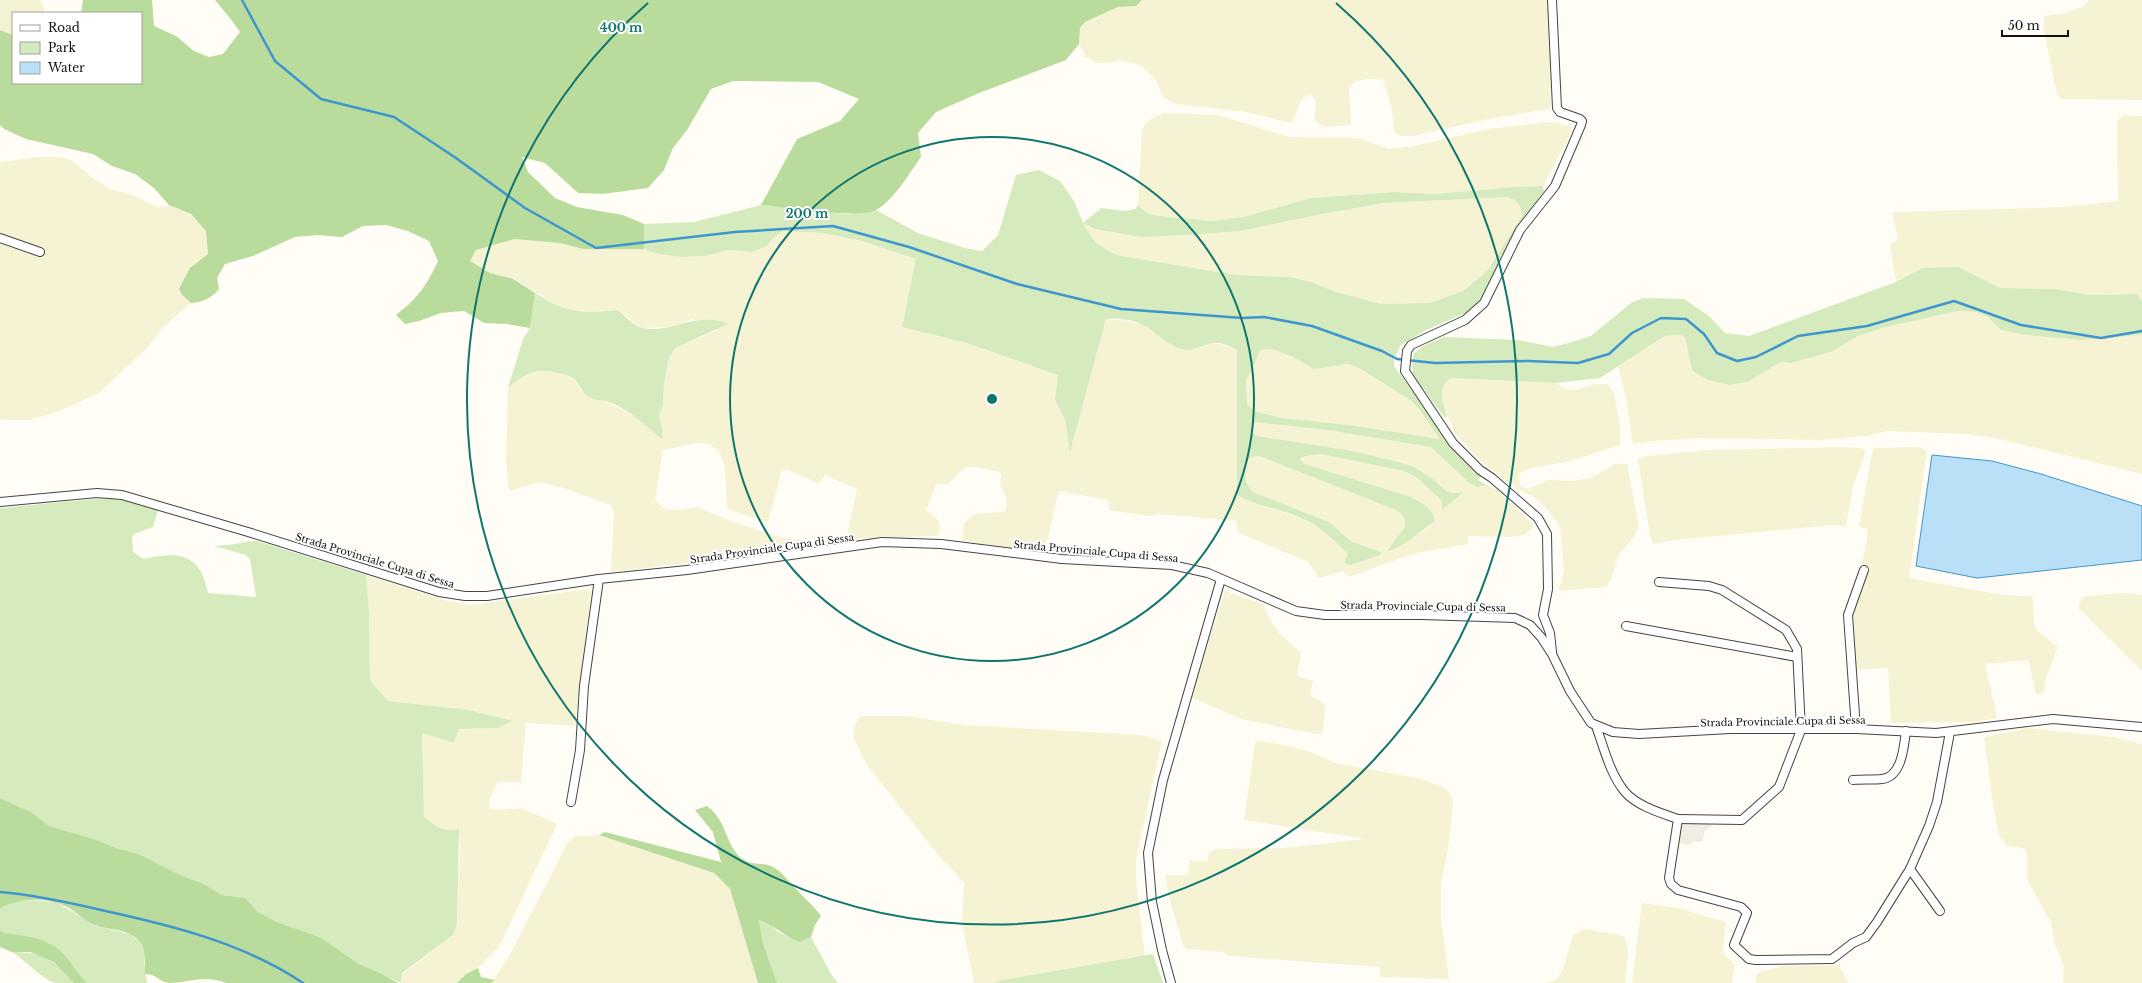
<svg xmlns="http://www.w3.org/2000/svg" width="2142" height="983" viewBox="0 0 2142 983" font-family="'Libre Baskerville',serif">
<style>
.farmland{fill:#f6f3d4}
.green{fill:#d5ebbd;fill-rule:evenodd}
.forest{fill:#b9dc9c}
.plaza{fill:#f1ede2}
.water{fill:#b9e0f7;stroke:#3f96cf}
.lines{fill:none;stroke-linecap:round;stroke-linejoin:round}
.stream{stroke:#3f96cf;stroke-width:2.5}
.street-casing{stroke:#444;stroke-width:10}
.street{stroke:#fff;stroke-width:8}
.ring{fill:none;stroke:#0f766e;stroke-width:2}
.labels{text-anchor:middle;stroke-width:4;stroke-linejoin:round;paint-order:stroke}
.street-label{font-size:10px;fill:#111;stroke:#fff}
.centre{fill:#0f766e;stroke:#fff;stroke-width:2}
.ring-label{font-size:12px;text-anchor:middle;font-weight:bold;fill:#0f766e;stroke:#fff;stroke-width:4;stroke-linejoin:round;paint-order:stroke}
</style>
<rect width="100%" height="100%" fill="#fffdf5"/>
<g class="farmland">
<polygon points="0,0 40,0 46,13 13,13 13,35 9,34 0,30"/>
<polygon points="1142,0 1548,0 1552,58 1550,109 1493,118 1413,136 1401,136 1394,132 1392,109 1383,80 1379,79 1367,79 1355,82 1349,87 1351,125 1323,127 1315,120 1316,102 1312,95 1308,94 1300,102 1292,123 1246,112 1176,104 1164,98 1155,79 1141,65 1119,60 1108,63 1096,63 1086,57 1079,44 1080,28 1085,22 1118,7 1136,6"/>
<polygon points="2089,0 2142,0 2142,100 2061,99 2057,94 2043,27 2045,16 2066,13 2084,6"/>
<polygon points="1165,113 1218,115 1290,137 1358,138 1389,149 1414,146 1489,129 1551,122 1570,126 1572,131 1543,186 1515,187 1434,194 1394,192 1311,198 1243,217 1212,221 1159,216 1147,213 1138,205 1142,131 1145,124 1154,117"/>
<polygon points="2123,115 2142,116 2142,301 2137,294 2090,295 2055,289 2000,288 1979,279 1968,272 1922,268 1896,282 1890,244 1898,240 1892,212 2065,207 2118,201 2117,121"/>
<polygon points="37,157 61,157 73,161 90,176 110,189 132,195 158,207 169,205 190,214 207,231 208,254 190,268 182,295 191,303 163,327 149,346 98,394 54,413 29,420 6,420 0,419 0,162"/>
<polygon points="1508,197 1517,201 1521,207 1522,216 1488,270 1463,291 1429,303 1381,304 1336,292 1314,283 1291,277 1236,275 1116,255 1096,243 1083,223 1095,229 1140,237 1189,235 1240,231 1327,213 1384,203"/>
<polygon points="783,231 823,233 862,241 917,259 902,327 967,343 1058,375 1055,400 1065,420 1070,451 1106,319 1121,320 1144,325 1152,332 1195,349 1215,343 1237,350 1237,495 1250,502 1298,517 1327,532 1348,554 1345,563 1351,564 1380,555 1352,542 1329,522 1253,492 1249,488 1245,477 1247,461 1252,457 1259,456 1396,510 1404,515 1405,527 1389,550 1390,551 1431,526 1378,487 1304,464 1300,460 1305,456 1321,454 1404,471 1416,477 1434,493 1442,502 1442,510 1452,493 1446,491 1433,479 1414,467 1256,436 1252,432 1251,426 1255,422 1327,430 1431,447 1469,483 1483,487 1487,485 1498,491 1533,524 1533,528 1524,535 1513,537 1468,536 1468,544 1412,554 1349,577 1343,571 1319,578 1308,562 1237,532 1236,521 1160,514 1148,516 1109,510 1108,500 1059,491 1044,554 962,540 964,523 975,514 1004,512 1006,509 1006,497 1000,486 1001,475 999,472 976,467 964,468 948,484 937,483 926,510 939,521 940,528 937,536 855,539 847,535 857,489 825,475 819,484 789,470 782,470 768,522 727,509 725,466 719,451 709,444 698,443 663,450 655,499 663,508 674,510 697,507 731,521 779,537 837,544 822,547 611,572 614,513 611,505 560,487 540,482 509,491 506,460 508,388 523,376 532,371 543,370 563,374 574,380 582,392 593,399 607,401 637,418 661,438 662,427 659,416 663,405 664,382 669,358 675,348 718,330 693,319 671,327 642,328 618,310 583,313 564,308 552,303 544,297 513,279 490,273 470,261 476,249 514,239 560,243 583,249 644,249 658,254 682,257 705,256 728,250 752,252 766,246 773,238"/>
<polygon points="1958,311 1975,312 1988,317 2001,330 2025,335 2081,340 2142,335 2142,474 1995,438 1965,434 1888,431 1866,436 1822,440 1700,438 1652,441 1633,444 1627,403 1618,366 1666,336 1680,335 1685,337 1689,349 1689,360 1708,380 1729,385 1748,382 1780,362 1791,363 1871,331"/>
<polygon points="1272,349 1293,357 1314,369 1348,364 1359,368 1409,400 1418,408 1441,440 1282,418 1250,409 1247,404 1246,379 1255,364 1260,350"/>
<polygon points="1450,378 1556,383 1564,389 1575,390 1595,384 1607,384 1614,393 1620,425 1620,445 1570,461 1528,469 1518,474 1521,486 1527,489 1549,480 1573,481 1584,479 1595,476 1615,464 1627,464 1639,527 1634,537 1619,554 1612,577 1606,587 1559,591 1564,571 1560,527 1549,511 1534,497 1518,489 1497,474 1477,458 1455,433 1440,399 1443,383"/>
<polygon points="1844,447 1860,448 1866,451 1853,486 1846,526 1833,525 1684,539 1653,544 1650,536 1638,459 1647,456 1711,450"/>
<polygon points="1918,447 1927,450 1909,578 1997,594 2033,597 2034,625 2037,631 2058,647 2047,675 2043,694 2036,694 2028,660 1985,664 1997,718 1977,722 1891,723 1888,668 1854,670 1851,611 1866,568 1862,565 1868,533 1867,529 1859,527 1871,458 1874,448"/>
<polygon points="366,575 444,600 470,605 588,589 591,593 575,726 526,723 521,782 498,782 489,800 490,809 497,810 521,808 557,824 499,947 478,968 466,974 457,983 401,983 402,974 453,935 457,924 460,845 458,829 449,831 433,825 424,817 422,733 454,743 459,729 498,728 513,721 469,710 388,701 370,680 369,612"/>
<polygon points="1225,591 1262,604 1272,623 1280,634 1301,653 1297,676 1313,681 1310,696 1318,699 1325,705 1323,733 1316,734 1241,719 1191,697"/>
<polygon points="2125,593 2142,595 2142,671 2079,609 2079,603 2085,596"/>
<polygon points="870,716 905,716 965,725 1141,735 1162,741 1136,860 1136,881 1145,956 993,983 974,983 962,924 964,883 939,856 866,764 854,739 854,727 859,717"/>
<polygon points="2027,728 2114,737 2142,744 2142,983 2063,983 2064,967 2055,945 2051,923 2027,879 2027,856 2025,849 2006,845 1999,835 1993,804 1984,737"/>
<polygon points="1260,741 1279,744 1311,752 1335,763 1418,778 1445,788 1449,792 1453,802 1448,850 1441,883 1441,920 1449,979 1381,977 1379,967 1229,956 1222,952 1186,949 1183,945 1168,894 1166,875 1188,875 1190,860 1207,862 1209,853 1215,849 1283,848 1365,839 1244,820 1255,743"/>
<polygon points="599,835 714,873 730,889 758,983 491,983 508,958 568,842 575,836"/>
<polygon points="1642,903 1678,908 1726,922 1723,949 1723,953 1735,965 1732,983 1632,983"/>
<polygon points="1584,929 1624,936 1628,952 1625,983 1546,983 1557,979 1563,969 1573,935"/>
<polygon points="1837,965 1842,970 1848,983 1755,983 1757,973 1784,966"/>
</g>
<g class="green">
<path d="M1039 170 1060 181 1074 201 1083 223 1101 208 1124 211 1135 209 1138 205 1147 213 1159 216 1212 221 1243 217 1311 198 1394 192 1434 194 1515 187 1543 186 1544 191 1501 256 1489 289 1470 311 1424 331 1401 345 1394 359V366L1457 452 1482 476 1478 480 1487 485 1477 487 1469 483 1431 447 1327 430 1255 422 1251 426 1252 432 1257 436 1352 451 1398 462 1414 467 1433 479 1446 491 1453 493 1464 492 1442 510V502L1438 497 1416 477 1404 471 1321 454 1305 456 1300 459 1304 464 1408 496C1420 502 1432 507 1435 521L1404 544 1390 551 1388 550 1405 527 1404 516 1396 510 1259 456 1252 457 1247 461C1245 473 1243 482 1253 492L1329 522 1352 542 1381 552 1380 555 1351 565 1344 563 1348 554C1332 538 1320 526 1299 517 1278 508 1257 507 1237 495V350C1230 347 1221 342 1214 343 1203 345 1192 352 1181 349 1167 344 1157 334 1145 326 1136 320 1116 317 1106 319L1070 452 1065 420 1055 400 1058 375 967 343 902 327 916 259 862 241 823 233 783 231 773 238 767 246 752 252 728 250 705 256 682 257 658 254 644 249V224L694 222 761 205 846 214 876 210 918 233 965 248 982 251 998 235 1016 175ZM1508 197C1518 201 1521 204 1522 216L1488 270 1463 291 1429 303 1381 304 1336 292 1314 283 1291 277 1236 275 1116 255 1096 243 1083 223 1095 229 1140 237 1189 235 1240 231 1327 213 1384 203ZM1272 349 1293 357 1314 369 1348 364 1359 368 1410 400 1418 408 1440 439 1348 425 1282 418 1255 411 1247 404 1246 379 1255 364 1260 350Z"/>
<path d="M1958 267 2000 288 2055 289 2090 295 2137 294 2142 301V335L2081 340 2025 335 2001 330 1988 317 1975 312 1958 311 1882 328 1858 336 1833 351 1791 363 1780 362 1748 382 1729 385 1708 380 1693 371C1688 360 1689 349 1685 337L1680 335 1665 336 1600 378 1556 383 1450 378C1437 389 1442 402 1447 416L1445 418 1413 375 1412 364 1414 353 1423 346 1443 337 1518 340 1553 347 1565 344 1591 336 1631 303 1643 298 1684 299 1709 316 1725 333 1749 336 1896 282 1922 268Z"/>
<path d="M535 293C542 296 547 301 554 304 579 315 592 312 618 310 625 316 634 326 643 328 673 334 696 310 728 324L675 348 669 358 664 382 663 405 659 416 662 427V439C646 426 625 406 606 401 602 400 597 401 593 399 583 396 581 387 575 380 571 376 563 374 558 373 534 367 526 373 508 388L523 339 530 328Z"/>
<path d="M104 498 125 500 158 510 153 527 134 534 132 539 133 552 143 559C180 551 200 553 208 593L256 597 250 559 246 555 214 546C229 546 242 542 257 541L366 575 369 612 370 680 388 701 469 710 513 721 498 728 459 729 454 743 422 733 424 817C435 826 444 833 459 829L457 924 453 935 402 973 401 983 359 964 320 937 277 922 258 912 245 898 222 895 202 883 180 875 139 854 116 848 94 839 49 826 31 812 0 798V508Z"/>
<polygon points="24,900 56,902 96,926 130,934 139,941 145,951 144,963 147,983 87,983 67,958 49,943 4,933 0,930 0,909 13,902"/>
<polygon points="759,919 770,923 778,932 800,942 811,937 831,974 838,983 777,983 763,943"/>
<path d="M12 952C42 952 56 960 74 983 69 983 61 983 55 983 44 980 23 959 12 952Z"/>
<polygon points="1153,954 1163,983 993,983 1003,980"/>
</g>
<g class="forest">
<path d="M83 0H152L154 26 176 36 194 51 209 57 223 54 240 32 233 22 215 0H1142L1136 6 1118 7 1085 22 1080 28 1079 44 1066 60 979 93 936 112 918 133 921 157C908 175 896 197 878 209 862 220 783 207 761 205L797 139 840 121 859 99 818 82 733 81 711 89 687 130 673 148 664 170 648 188 602 194 578 193 545 163 522 157 528 172 555 198 577 207 623 215 644 224V249H583L560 243 514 239 476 250 470 261 490 273 513 279 535 293 530 328 507 324 484 323 464 311 441 313 419 321 405 324 396 315C417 299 427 285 438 261L429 241 408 231 386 225 363 226 342 237 318 235 295 237 253 256 225 264 217 278 219 289C212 298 203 302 191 303L182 295 179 289 190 268 208 254 206 231 191 214 169 205 154 188 135 174 112 166 93 154 26 139 4 129 0 125V30L13 35V83H141V13H81Z"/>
<path d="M0 798 31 812 49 826 94 839 116 848 139 854 180 875 202 883 222 895 245 898 258 912 277 922 320 937 359 964 380 973 398 983H226C202 974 190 983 168 983 158 981 157 974 145 974 144 962 147 952 140 942 129 928 110 931 95 925 84 921 77 912 67 907 48 897 18 897 0 909Z"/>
<path d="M707 806C727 821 724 841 740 857 750 866 759 862 771 866 783 871 789 883 798 891 806 900 814 906 821 916L815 925 811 937 800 942C784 937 774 924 759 920L763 943 777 983H758L730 889 714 873 599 835 605 832 721 862 713 832 695 810Z"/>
<path d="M0 930 4 933C28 936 52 938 68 959 74 967 80 975 87 983H74L54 962 30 952H12L0 947Z"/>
<polygon points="478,968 481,977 495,980 491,983 457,983 466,974"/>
</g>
<polygon class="plaza" points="1680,820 1713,821 1712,826 1705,831 1702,842 1693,841 1691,845 1677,843"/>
<polygon class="water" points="1932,455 1992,461 2041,474 2142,506 2142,560 1977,578 1916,566"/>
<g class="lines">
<g class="stream">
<polyline points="242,0 275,61 321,99 394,117 456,158 525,208 596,248 735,232 833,226 909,247 1017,284 1121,309 1242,318 1264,317 1312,326 1382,351 1397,359 1435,363 1528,361 1578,363 1609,354 1632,333 1661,318 1686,319 1704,334 1717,353 1737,361 1756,357 1798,336 1867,326 1954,301 2021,325 2101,338 2142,331"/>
<path d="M0 892C35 895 67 902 101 910 170 925 244 943 303 983"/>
</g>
<g class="street-casing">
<g id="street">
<polyline points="0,238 40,252"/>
<polyline points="0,502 97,493 122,495 248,532 439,592 465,596 487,596 599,579 687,570 882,542 941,544 1062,559 1172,565 1208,573 1296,611 1325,615 1422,615 1515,618 1530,625 1541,637 1552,654 1570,691 1591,723 1613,732 1639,734 1730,729 1856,729 1936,733 2053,719 2142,727"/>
<polyline points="1659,582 1709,586 1722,590 1786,630 1797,649 1801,730 1779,787 1742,820 1678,819"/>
<polyline points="1626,626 1797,657"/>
<polyline points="1552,652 1550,633 1543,615 1548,589 1547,534 1538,518 1492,478 1480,470 1453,443 1405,371 1407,351 1411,345 1465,320 1484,303 1520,230 1555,186 1581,125 1582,121 1580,119 1560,112 1557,108 1552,0"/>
<path d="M1596 726C1604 748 1610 774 1625 792 1637 806 1661 813 1678 819L1669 878 1671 884 1678 890 1741 907 1747 913 1734 945 1749 959 1756 960 1832 959 1853 943 1866 937 1877 922 1910 869 1929 826 1937 802 1950 732"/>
<polyline points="1856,729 1848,615 1864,570"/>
<path d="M1853 780C1863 779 1873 780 1882 779 1902 777 1904 746 1906 731"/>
<polyline points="571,802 580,750 584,686 599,579"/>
<polyline points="1910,869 1940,911"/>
<polyline points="1171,983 1162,950 1152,902 1148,853 1163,780 1221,579"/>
</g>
</g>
<use href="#street" class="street"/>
</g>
<g class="ring">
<circle cx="992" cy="399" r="262"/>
<path d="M1336 3A525 525 0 1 1 648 3"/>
</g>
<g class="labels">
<g class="street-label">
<text transform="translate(772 548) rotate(-8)" y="4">Strada Provinciale Cupa di Sessa</text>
<text transform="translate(1096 551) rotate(5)" y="4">Strada Provinciale Cupa di Sessa</text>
<text transform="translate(375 560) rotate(17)" y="4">Strada Provinciale Cupa di Sessa</text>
<text transform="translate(1423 606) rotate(1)" y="4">Strada Provinciale Cupa di Sessa</text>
<text transform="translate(1783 721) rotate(-1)" y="4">Strada Provinciale Cupa di Sessa</text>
</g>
</g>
<circle cx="992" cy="399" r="6" class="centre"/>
<g class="ring-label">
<text x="621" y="32">400 m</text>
<text x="807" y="218">200 m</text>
</g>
<rect x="12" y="12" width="130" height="72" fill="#ffffff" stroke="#a0a0a0"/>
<rect x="20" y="25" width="20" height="6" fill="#ffffff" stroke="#a0a0a0"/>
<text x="48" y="32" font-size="12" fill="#111111">Road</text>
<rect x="20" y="42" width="20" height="12" fill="#d5ebbd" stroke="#a0a0a0"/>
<text x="48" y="52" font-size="12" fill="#111111">Park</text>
<rect x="20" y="62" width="20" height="12" fill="#b9e0f7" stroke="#a0a0a0"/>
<text x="48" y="72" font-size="12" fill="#111111">Water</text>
<path d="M2002 30v6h66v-6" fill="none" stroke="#111111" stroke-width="2"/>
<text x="2008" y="30" font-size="12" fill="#111111" stroke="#ffffff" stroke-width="3" paint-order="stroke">50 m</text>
</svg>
